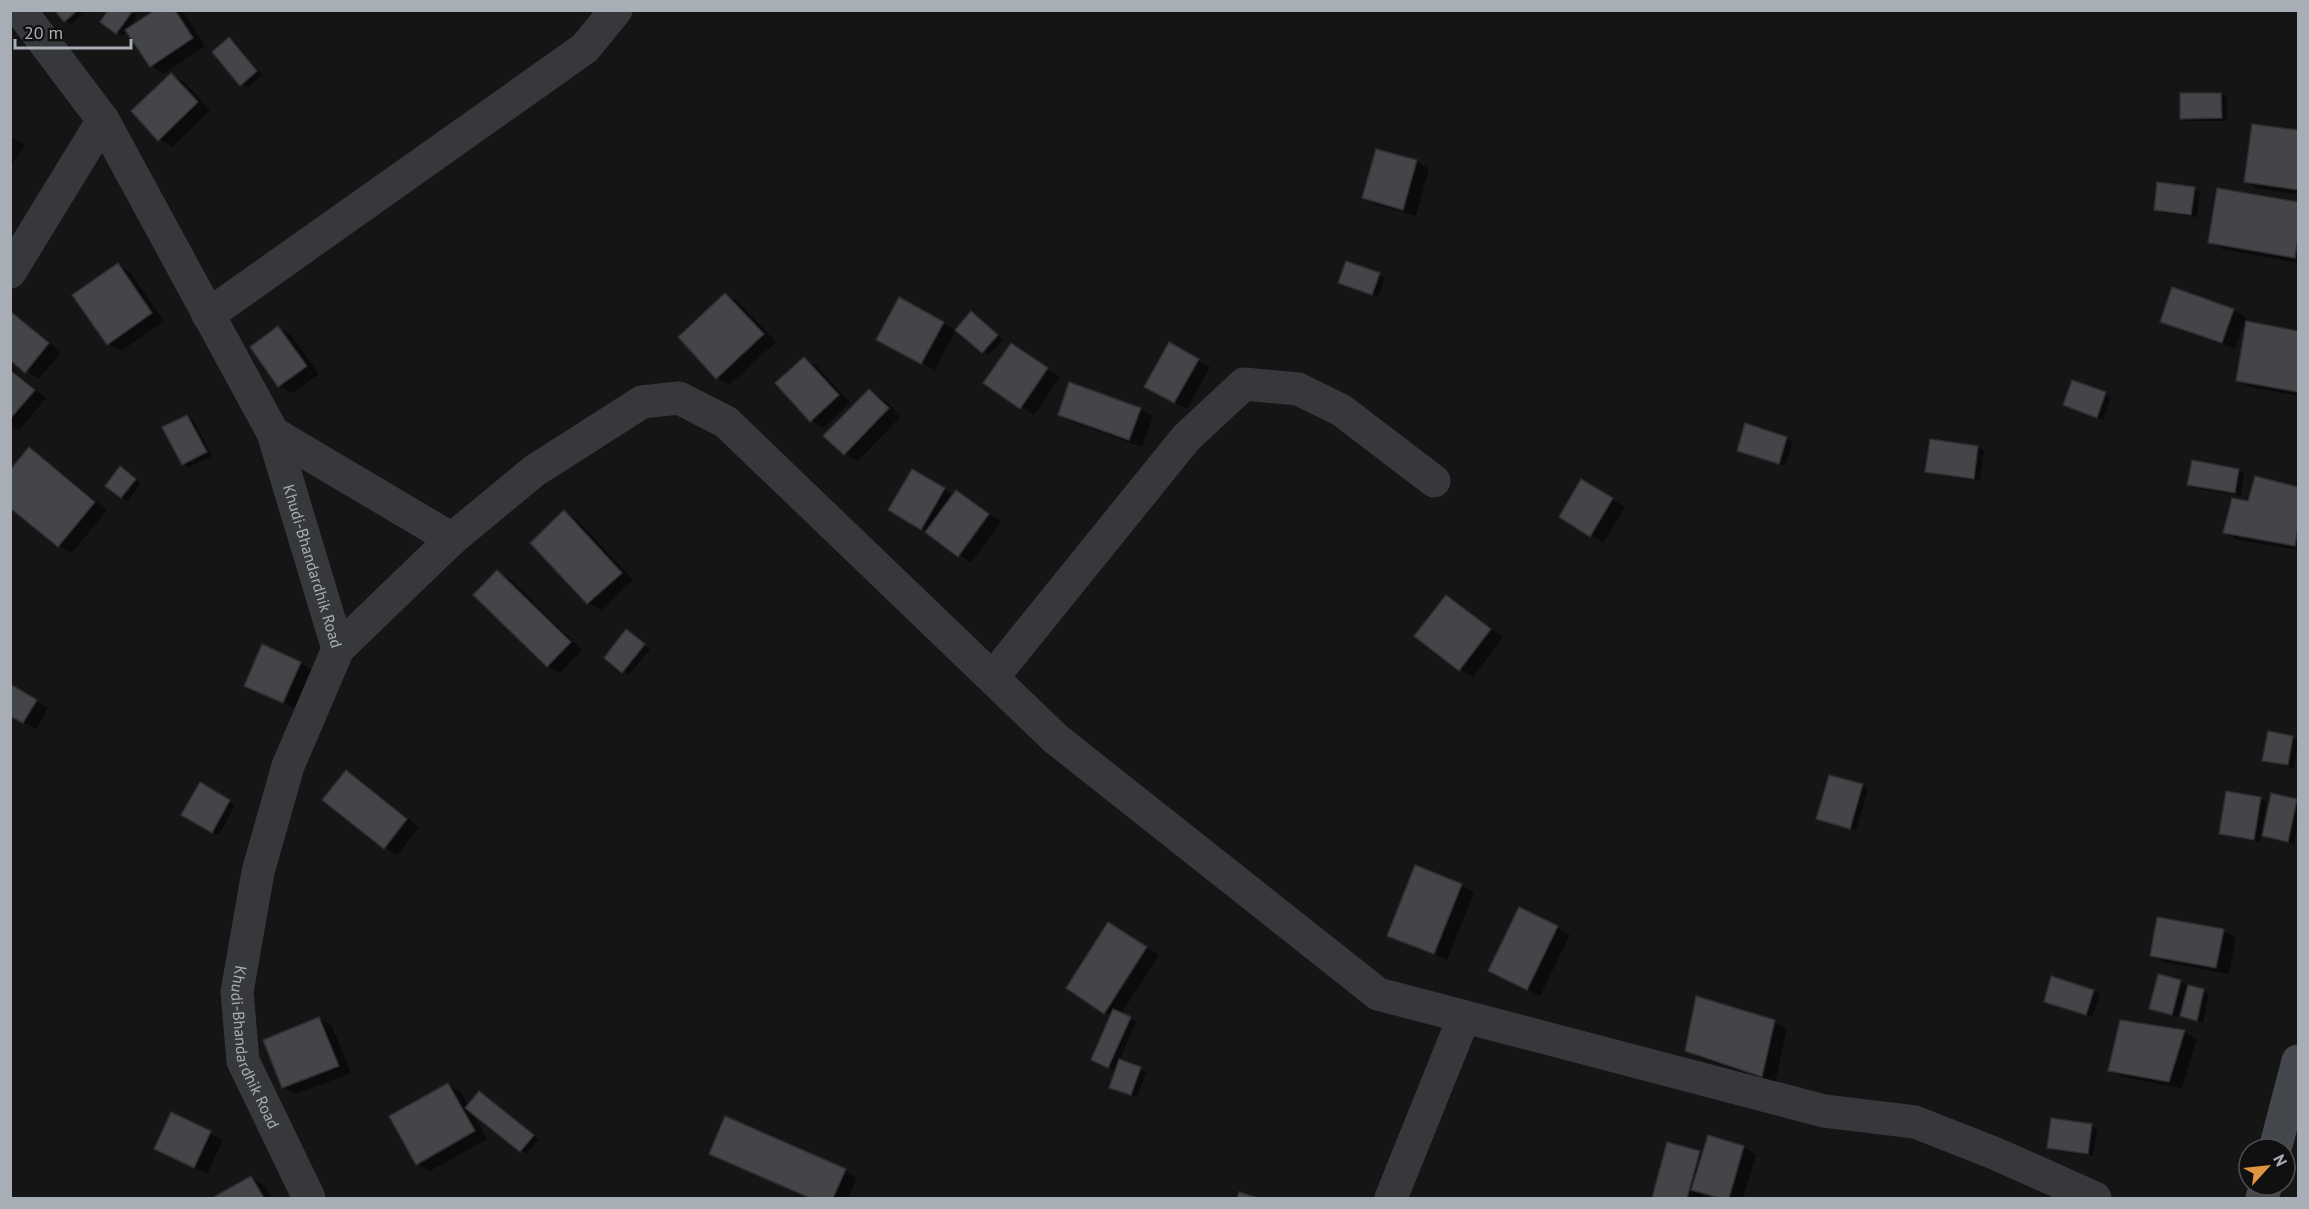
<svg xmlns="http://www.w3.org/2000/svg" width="2309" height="1209" viewBox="0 0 2309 1209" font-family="'PT Sans',sans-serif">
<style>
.shadow{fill:#0007}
.building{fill:#444549;stroke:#2f2f32;stroke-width:1.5}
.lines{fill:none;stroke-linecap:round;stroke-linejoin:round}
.minor{stroke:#36383b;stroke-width:33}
.secondary{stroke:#44474b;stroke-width:33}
.labels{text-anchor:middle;stroke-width:6;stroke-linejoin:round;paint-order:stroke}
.street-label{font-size:16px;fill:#a8aeb5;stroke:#101011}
</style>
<rect width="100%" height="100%" fill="#151516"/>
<g class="shadow">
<polygon points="56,10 87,10 71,25"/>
<polygon points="110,10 129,10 137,16 127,30 157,10 182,10 205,46 163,74 151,66 127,30 123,36 117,33"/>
<polygon points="229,39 235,42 262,75 247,88 241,84"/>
<polygon points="171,75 184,82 210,110 172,147 159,139"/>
<polygon points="2221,94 2227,97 2227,121 2188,121 2182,118"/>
<polygon points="2253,126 2298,132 2298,194 2258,189 2246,182"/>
<polygon points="10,136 25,145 10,167"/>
<polygon points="1377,150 1417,161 1429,169 1416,216 1377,205 1364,198"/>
<polygon points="2195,189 2200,192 2197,217 2161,213 2155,209"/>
<polygon points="2218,190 2298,204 2298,263 2222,249 2209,242"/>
<polygon points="118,265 130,272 164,321 121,351 108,344"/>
<polygon points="1379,275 1385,278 1378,297 1340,283"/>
<polygon points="726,294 738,302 776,342 729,385 717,378"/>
<polygon points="900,299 956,330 935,370 891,346"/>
<polygon points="2233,310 2246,317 2235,349 2174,328 2162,321"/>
<polygon points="10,311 61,352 39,379 10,359"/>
<polygon points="977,317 1003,339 989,355 957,329"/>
<polygon points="2248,323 2298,333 2298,396 2250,387 2237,380"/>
<polygon points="278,327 291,335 319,374 292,393 279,386"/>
<polygon points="1169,344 1210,367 1187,409 1146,386"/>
<polygon points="1024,352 1060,377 1034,415 985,383"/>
<polygon points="804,359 817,366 850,403 823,428 811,420"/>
<polygon points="10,368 46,398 19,430 10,425"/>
<polygon points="2073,382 2111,397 2103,420 2070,408"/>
<polygon points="869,391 882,398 901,416 858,461 845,454 826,436"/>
<polygon points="1140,409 1153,416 1142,447 1072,422 1059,414"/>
<polygon points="187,416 193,420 212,456 189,467 183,464"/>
<polygon points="1746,425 1793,441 1785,466 1739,450"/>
<polygon points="1978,447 1984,451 1980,481 1933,474 1927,471"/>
<polygon points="29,449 42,457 107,510 72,553 59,546 10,506"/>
<polygon points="2238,470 2244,473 2241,496 2195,488 2189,485"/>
<polygon points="913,471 954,495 956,492 969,499 1001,522 971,563 927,531 890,510"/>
<polygon points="126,472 141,484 127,501 122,497"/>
<polygon points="2256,477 2298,488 2298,550 2238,540 2225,532 2249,503"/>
<polygon points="1582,481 1625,507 1603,543 1591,535"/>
<polygon points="564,512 577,520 633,580 601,610 588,603"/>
<polygon points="497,572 510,579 582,650 560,673 548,666"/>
<polygon points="1447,597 1503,637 1473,677 1460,669"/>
<polygon points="632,635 650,649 629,675 606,658"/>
<polygon points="300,663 313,670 296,709 246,686"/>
<polygon points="10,685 48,708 36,729 10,714"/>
<polygon points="2292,737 2298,741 2294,768 2270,763 2264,760"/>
<polygon points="346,772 359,779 419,827 397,855 385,847"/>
<polygon points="200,785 235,805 219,835 183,815"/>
<polygon points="1862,785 1868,789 1856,831 1818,818"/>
<polygon points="2261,799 2267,802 2260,842 2226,836 2220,833"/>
<polygon points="2296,800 2298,801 2298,822 2294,844 2270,839 2264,835"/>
<polygon points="1461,885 1474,892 1447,960 1389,935"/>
<polygon points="1557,927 1570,935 1540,996 1503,977"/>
<polygon points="1121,931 1159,955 1121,1014 1136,1022 1119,1061 1146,1072 1137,1097 1117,1090 1116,1071 1098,1063 1112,1016 1068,988"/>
<polygon points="2223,931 2236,938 2229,974 2164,962 2152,955"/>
<polygon points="2159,976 2181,982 2209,994 2203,1023 2182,1016 2188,991 2185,990 2178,1017 2151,1009"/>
<polygon points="2094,991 2100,994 2092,1017 2051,1004"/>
<polygon points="319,1018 332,1026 351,1073 296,1094 284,1087"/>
<polygon points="1774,1022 1787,1029 1775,1083 1700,1058 1687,1051"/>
<polygon points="2121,1022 2185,1032 2197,1039 2182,1088 2123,1077 2110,1070"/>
<polygon points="448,1085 461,1092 469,1107 486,1096 539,1139 526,1154 472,1112 487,1139 430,1171 417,1164"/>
<polygon points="172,1114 223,1140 207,1174 168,1156"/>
<polygon points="2091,1125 2097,1129 2093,1156 2054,1150 2048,1147"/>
<polygon points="1709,1136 1744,1147 1756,1155 1743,1198 1711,1198 1703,1195 1702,1198 1653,1198 1668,1144 1703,1155"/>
<polygon points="711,1153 845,1170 857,1178 848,1198 810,1198"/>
<polygon points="251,1178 264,1185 272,1198 215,1198"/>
</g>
<g class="building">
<polygon points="54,10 78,10 64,22"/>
<polygon points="108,10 132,12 116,34 100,22"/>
<polygon points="155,10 175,10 193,38 150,67 125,30"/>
<polygon points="229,37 257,71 240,86 212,52"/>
<polygon points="171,73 198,102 158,141 131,111"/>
<polygon points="2180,93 2221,93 2222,118 2180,119"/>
<polygon points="2252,124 2298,130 2298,190 2244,182"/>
<polygon points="1376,149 1417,160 1403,210 1362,198"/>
<polygon points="2157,182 2195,187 2191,215 2154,210"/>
<polygon points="2217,188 2298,202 2298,237 2295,258 2208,243"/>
<polygon points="1346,261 1380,273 1372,295 1338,283"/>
<polygon points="118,263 152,313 107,345 72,295"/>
<polygon points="2172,287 2234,309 2222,343 2160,322"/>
<polygon points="725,293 764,334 716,379 678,337"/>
<polygon points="899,297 944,322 921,364 876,340"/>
<polygon points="10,311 49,343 25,373 10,360"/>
<polygon points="971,311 998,335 982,353 955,330"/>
<polygon points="2246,321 2298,331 2298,392 2236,381"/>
<polygon points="278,326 307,366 278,387 250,347"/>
<polygon points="1169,342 1199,359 1174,403 1144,387"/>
<polygon points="1011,343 1048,368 1020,409 983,383"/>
<polygon points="804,357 839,395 810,422 775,383"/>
<polygon points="10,370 35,390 10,419"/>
<polygon points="2072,380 2106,392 2097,418 2063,405"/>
<polygon points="1069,382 1141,408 1129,440 1058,415"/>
<polygon points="869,389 889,408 844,455 823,436"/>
<polygon points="187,415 207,452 182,465 162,427"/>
<polygon points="1745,423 1787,437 1779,464 1737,451"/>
<polygon points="1930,439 1978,446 1974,479 1925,472"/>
<polygon points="29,447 95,502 58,547 10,508 10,470"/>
<polygon points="2192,460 2239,469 2235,493 2187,485"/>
<polygon points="120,466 136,479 121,498 105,486"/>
<polygon points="912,469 945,488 921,530 888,510"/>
<polygon points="2255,476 2298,487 2298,527 2295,546 2223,533 2232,498 2248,501"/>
<polygon points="1581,479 1613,498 1590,537 1559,517"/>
<polygon points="956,490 989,514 958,557 925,532"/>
<polygon points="564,510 622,573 587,604 530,543"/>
<polygon points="497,570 571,642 547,667 473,595"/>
<polygon points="1446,595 1491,629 1459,671 1414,636"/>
<polygon points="626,629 645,644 622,673 604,658"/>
<polygon points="262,644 301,662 283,703 244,686"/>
<polygon points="10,684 37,700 23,723 10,716"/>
<polygon points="2268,731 2293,736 2288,765 2262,761"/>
<polygon points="346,770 407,819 384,849 322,800"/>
<polygon points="1829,775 1863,784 1850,829 1816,819"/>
<polygon points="200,782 230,800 212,833 181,815"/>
<polygon points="2226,791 2261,797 2254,840 2219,834"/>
<polygon points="2271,793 2297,799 2288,842 2262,836"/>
<polygon points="1415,865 1462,884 1434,954 1387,936"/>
<polygon points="1519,907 1558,926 1527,990 1488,971"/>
<polygon points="2157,917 2224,929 2216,968 2150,956"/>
<polygon points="1108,922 1147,947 1104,1014 1066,988"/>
<polygon points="2158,974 2181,980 2172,1015 2149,1009"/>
<polygon points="2051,976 2094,990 2086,1015 2044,1002"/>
<polygon points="2188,985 2204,989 2197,1021 2180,1016"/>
<polygon points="1696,996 1775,1020 1762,1077 1685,1051"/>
<polygon points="1113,1009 1131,1017 1108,1068 1091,1060"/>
<polygon points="319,1017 339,1066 282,1088 263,1040"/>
<polygon points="2120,1020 2185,1030 2169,1082 2108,1071"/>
<polygon points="1119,1059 1141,1067 1131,1095 1109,1088"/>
<polygon points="448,1083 475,1131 416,1165 389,1116"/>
<polygon points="479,1091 534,1135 520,1152 465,1108"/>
<polygon points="171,1112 211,1131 194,1168 154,1149"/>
<polygon points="725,1116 846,1169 833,1198 810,1198 709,1154"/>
<polygon points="2051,1118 2092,1124 2088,1154 2047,1148"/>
<polygon points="1708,1135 1744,1146 1729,1198 1719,1198 1691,1190"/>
<polygon points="1667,1142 1700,1151 1687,1198 1652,1198"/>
<polygon points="251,1176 264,1198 212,1198"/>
<polygon points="1239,1192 1258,1198 1237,1198"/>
</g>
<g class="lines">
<g class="minor">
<path id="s1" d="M20 10 103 120 273 433 338 649 288 766 258 872 237 992 243 1061 309 1198"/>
<polyline points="10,272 103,120"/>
<polyline points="208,315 585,48 616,10"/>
<polyline points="273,433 452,539"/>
<polyline points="338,649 452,539 534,471 642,402 679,398 726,422 1056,739 1378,994 1824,1111 1915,1122 1994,1153 2095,1198"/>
<polyline points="993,677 1186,438 1244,384 1298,389 1341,410 1434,481"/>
<polyline points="1391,1198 1464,1017"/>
</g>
<g class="secondary">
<polyline points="2275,1149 2298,1061"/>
<polyline points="2262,1198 2266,1185"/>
</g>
</g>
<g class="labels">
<g class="street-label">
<text dy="6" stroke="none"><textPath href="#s1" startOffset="633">Khudi-Bhandardhik Road</textPath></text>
<text dy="6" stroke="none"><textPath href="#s1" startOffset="1137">Khudi-Bhandardhik Road</textPath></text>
</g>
</g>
<rect width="2309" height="1209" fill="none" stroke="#a8aeb5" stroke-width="24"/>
<g transform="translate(2267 1167) rotate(63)"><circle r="28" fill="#101011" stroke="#4d4f53" stroke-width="1.5"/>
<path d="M0-4.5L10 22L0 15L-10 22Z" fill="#e19542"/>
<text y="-9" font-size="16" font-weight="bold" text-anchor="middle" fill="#a8aeb5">N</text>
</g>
<path d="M15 39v9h116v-9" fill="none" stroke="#a8aeb5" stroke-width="3"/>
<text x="24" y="39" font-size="18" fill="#a8aeb5" stroke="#101011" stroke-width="4.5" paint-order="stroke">20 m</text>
</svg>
